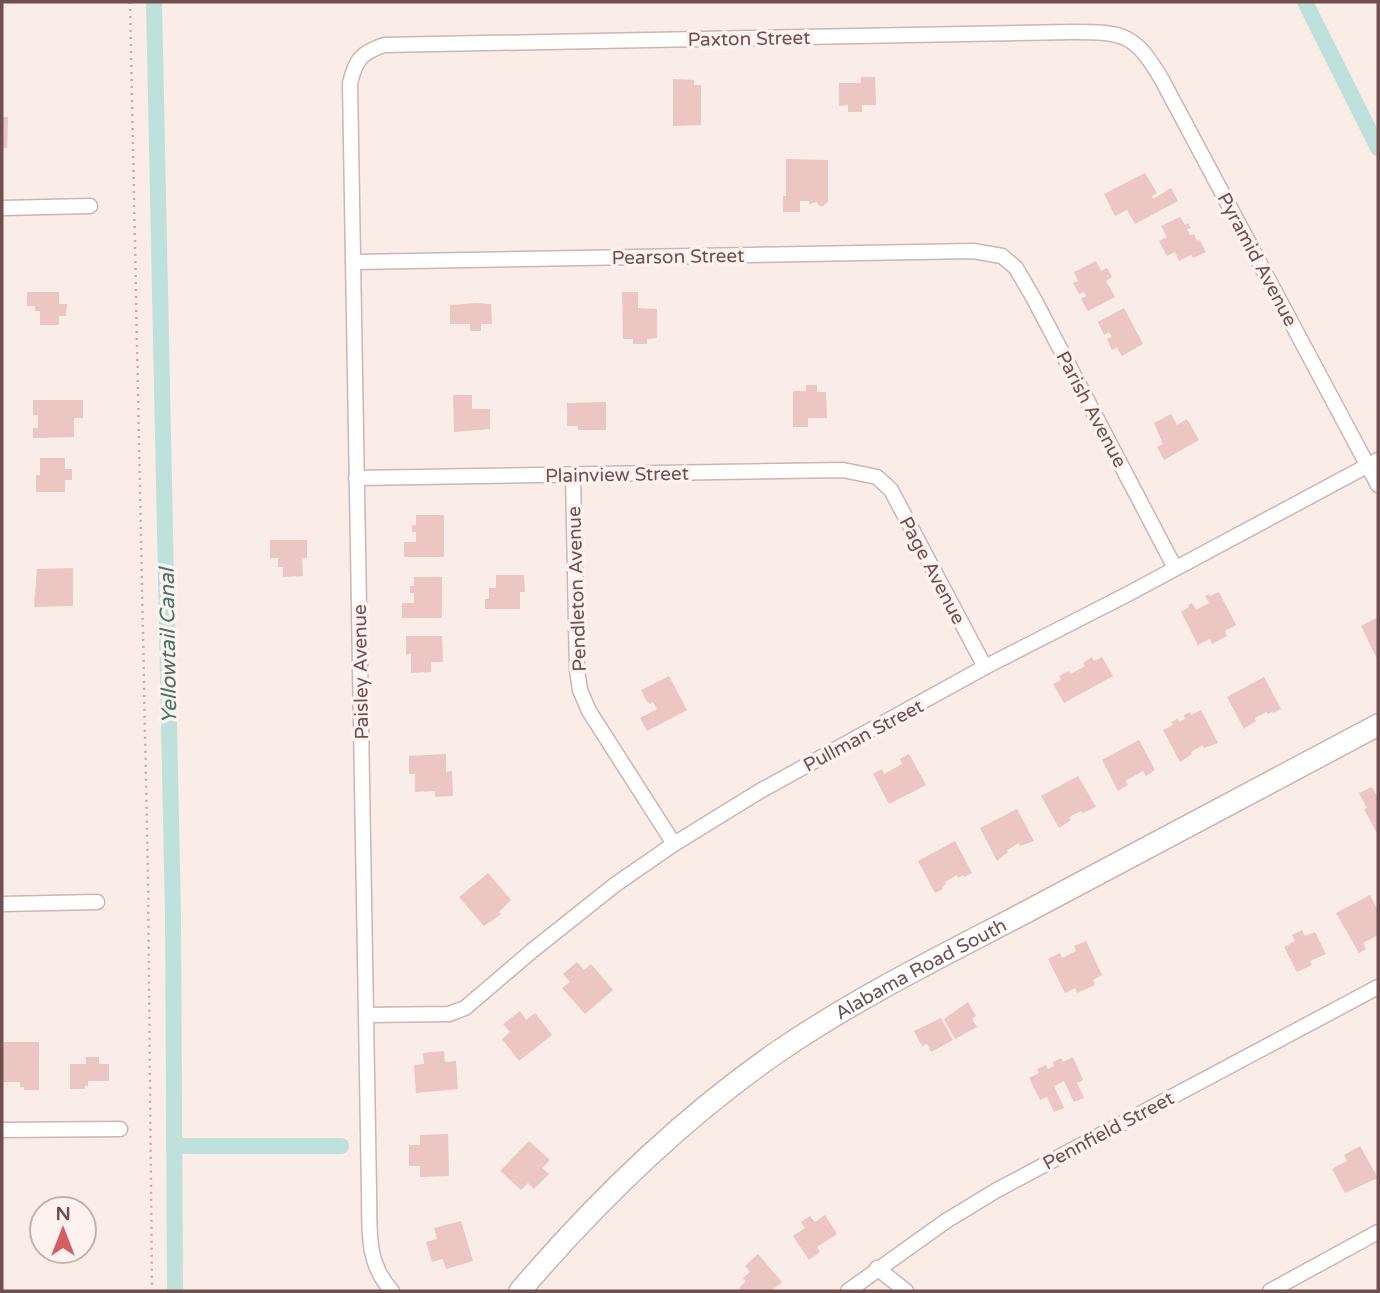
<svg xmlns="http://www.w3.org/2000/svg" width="1380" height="1293" viewBox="0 0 1380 1293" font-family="'Varela Round',sans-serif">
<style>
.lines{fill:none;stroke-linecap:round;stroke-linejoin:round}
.canal{stroke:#bee1db;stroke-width:16}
.building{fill:#ebc6c3}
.street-casing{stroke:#ccb5b2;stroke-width:17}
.secondary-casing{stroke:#ceb3b0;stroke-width:24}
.path{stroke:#d0a9a6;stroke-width:2.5;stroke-dasharray:2 5;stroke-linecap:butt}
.street{stroke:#fff;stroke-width:14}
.secondary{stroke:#fff;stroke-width:21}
.labels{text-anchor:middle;stroke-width:7;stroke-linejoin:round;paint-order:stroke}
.street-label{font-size:19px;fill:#70504f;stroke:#fdf2ed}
.water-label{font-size:21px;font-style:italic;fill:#45736c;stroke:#fdf2ed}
</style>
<rect width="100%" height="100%" fill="#faede7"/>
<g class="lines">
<g class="canal">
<polyline points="154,2 173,915 175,1291"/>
<polyline points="1305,2 1378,148"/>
<polyline points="174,1146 341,1146"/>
</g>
</g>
<g class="building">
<polygon points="861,77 875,77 876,105 862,105 862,112 848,112 848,105 839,106 839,83 861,83"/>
<polygon points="673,79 694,80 694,85 701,85 701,125 673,126"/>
<polygon points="2,117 8,117 7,148 2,148"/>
<polygon points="786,159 828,160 828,202 823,206 819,206 817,202 809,204 809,201 800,201 800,212 783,212 783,196 786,196"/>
<polygon points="1145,173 1157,193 1152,196 1153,199 1171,188 1178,201 1135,224 1127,210 1115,216 1104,194"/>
<polygon points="1180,217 1185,225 1188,223 1191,228 1187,229 1190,235 1194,234 1197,241 1199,239 1206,252 1193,258 1191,255 1179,261 1175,252 1167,256 1159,241 1167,237 1161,226"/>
<polygon points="1096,261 1101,271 1107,268 1112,277 1106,281 1115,297 1088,311 1081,299 1086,296 1084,292 1079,294 1073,283 1078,281 1074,272"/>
<polygon points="27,292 59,292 59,304 67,304 66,316 59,316 59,325 40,325 40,311 35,311 35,306 27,306"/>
<polygon points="622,292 638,292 638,308 657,309 657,338 647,339 647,344 633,344 633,339 623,339"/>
<polygon points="477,303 491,304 492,324 481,324 481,331 470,331 470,324 450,324 450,305"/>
<polygon points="1124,308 1143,344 1122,356 1117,348 1112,350 1107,339 1112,337 1109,332 1104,335 1098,322"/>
<polygon points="806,385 817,385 817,392 826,392 827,418 808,418 808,427 793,427 793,391 806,391"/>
<polygon points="453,395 472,395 472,409 490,409 490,429 454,432"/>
<polygon points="33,400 83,400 83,418 74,418 74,437 33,438 33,428 38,428 38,415 33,415"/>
<polygon points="606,402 606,430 578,430 578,426 567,426 567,403"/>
<polygon points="1171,414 1177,425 1187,419 1199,440 1164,460 1157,447 1163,444 1154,423"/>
<polygon points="40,458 65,458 65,469 72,469 72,480 65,480 65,492 36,492 36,475 40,475"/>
<polygon points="416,515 444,515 444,557 404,557 404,542 416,542 416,532 412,532 412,525 416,525"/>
<polygon points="270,540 307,540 307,558 302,558 303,576 283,577 283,567 278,567 278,558 270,558"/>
<polygon points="73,568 73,606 34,607 37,569"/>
<polygon points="496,575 524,575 525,592 520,592 520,609 485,609 485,599 489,599 489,588 496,588"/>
<polygon points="414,577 442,577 442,618 402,618 402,603 414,603 414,593 410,593 410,586 414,586"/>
<polygon points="1219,592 1236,625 1225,631 1227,636 1212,644 1210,639 1198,645 1181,612 1189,607 1188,605 1192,603 1196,610 1209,603 1205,596 1209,594 1210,596"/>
<polygon points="1378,617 1378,661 1361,626"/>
<polygon points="406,636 442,636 443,662 431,662 431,672 411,673 411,654 406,654"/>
<polygon points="1092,657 1094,661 1102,657 1113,676 1064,703 1053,684 1061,680 1059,676 1069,671 1071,674 1085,666 1083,663"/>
<polygon points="669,676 687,710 647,731 640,718 657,709 653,702 650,704 646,700 641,690"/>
<polygon points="1264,677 1281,709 1273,713 1273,711 1268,714 1266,712 1255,718 1256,721 1244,729 1227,697"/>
<polygon points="1201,710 1218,743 1204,748 1203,745 1191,752 1192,754 1180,762 1163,730 1173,725 1171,722 1178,719 1179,722 1185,719 1184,715 1190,712 1191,715"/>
<polygon points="1139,740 1155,770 1146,776 1143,771 1125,781 1128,785 1118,791 1102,760"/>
<polygon points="446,754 446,772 452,771 453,796 435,797 435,791 415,792 415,774 409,774 409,756"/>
<polygon points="909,754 926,785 889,804 873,774 882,769 884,774 902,764 900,759"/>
<polygon points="1078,776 1096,807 1083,813 1081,811 1069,817 1071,820 1059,828 1041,796"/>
<polygon points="1372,787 1378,798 1378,830 1376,832 1364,809 1367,808 1359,793"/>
<polygon points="1017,809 1034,841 1020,846 1019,843 1007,850 1008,852 997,861 980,828"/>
<polygon points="955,841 972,873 964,877 963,875 958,878 957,875 945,882 946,884 942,887 943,889 935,893 918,861"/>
<polygon points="488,873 511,900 499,912 501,914 484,926 459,897"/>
<polygon points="1370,895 1378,911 1378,935 1363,943 1366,949 1359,953 1336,913"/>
<polygon points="1302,930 1305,936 1315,932 1326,954 1310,961 1312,965 1297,972 1284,947 1295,941 1292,935"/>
<polygon points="1086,941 1102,975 1093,980 1095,985 1077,993 1075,988 1065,993 1048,959 1060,953 1062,958 1076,951 1074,946"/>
<polygon points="577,962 584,970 591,964 613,990 585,1014 562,988 570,982 563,974"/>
<polygon points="968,1002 976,1016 972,1019 977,1027 955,1039 944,1019"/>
<polygon points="520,1011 526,1020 535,1013 552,1035 519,1061 502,1039 510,1032 503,1024"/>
<polygon points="941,1018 953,1040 931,1052 927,1044 922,1046 914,1031"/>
<polygon points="2,1042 39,1042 39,1090 24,1090 24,1087 20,1087 20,1082 2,1082"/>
<polygon points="444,1051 445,1062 456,1061 458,1089 416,1093 414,1065 424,1064 423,1053"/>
<polygon points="86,1057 99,1057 99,1064 109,1064 109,1081 88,1081 88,1086 85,1086 85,1089 70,1089 70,1064 86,1064"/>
<polygon points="1073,1057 1083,1080 1077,1083 1084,1098 1074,1102 1064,1081 1054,1086 1064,1108 1054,1112 1047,1097 1040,1100 1029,1078 1039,1073 1037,1069 1046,1065 1048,1069 1054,1066 1053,1062 1061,1058 1063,1062"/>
<polygon points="448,1134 449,1176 420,1177 420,1166 409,1166 409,1145 420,1145 420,1135"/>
<polygon points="529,1141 550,1160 542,1168 549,1174 534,1189 528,1183 521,1190 500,1171"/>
<polygon points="1360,1146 1378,1178 1345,1193 1332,1169 1347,1161 1344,1155"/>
<polygon points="825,1215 837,1234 817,1247 820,1252 809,1260 793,1236 805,1228 801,1222 810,1216 815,1222"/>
<polygon points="461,1221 473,1261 446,1269 443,1259 432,1262 426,1242 437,1239 434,1228"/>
<polygon points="758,1254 782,1282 771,1291 742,1291 739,1288 746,1281 743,1278 750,1272 745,1266"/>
</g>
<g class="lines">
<g class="street-casing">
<g id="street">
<polyline points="2,208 90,206"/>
<polyline points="353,262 973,251 1002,256 1016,268 1034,299 1175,568"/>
<polyline points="573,475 577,670 580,690 589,711 674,844"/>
<polyline points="356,478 843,470 877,477 891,490 985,667"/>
<polyline points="2,904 97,902"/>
<polyline points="367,1015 449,1014 465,1008 533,950 616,884 674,844 760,791 985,667 1126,595 1378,460"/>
<polyline points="2,1130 120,1129"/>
<polyline points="877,1268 906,1291"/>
<path d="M392 1291C365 1262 370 1228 369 1191L350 83C356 59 361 53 384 45L1072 32C1125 32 1135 34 1162 80L1378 485"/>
<polyline points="848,1291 946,1221 997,1190 1378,987"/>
<polyline points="1270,1291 1378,1232"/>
</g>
</g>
<g class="secondary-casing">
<g id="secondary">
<path id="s1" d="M520 1291C596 1202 682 1118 779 1051 858 997 944 955 1028 911 1144 849 1261 787 1378 725"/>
</g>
</g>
<polyline class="path" points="130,2 148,878 152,1291"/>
<use href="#street" class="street"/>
<use href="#secondary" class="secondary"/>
</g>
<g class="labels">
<g class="street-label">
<text transform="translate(749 38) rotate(-1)" y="7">Paxton Street</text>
<text transform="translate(678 256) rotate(-1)" y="7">Pearson Street</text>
<text transform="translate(1258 259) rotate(62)" y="7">Pyramid Avenue</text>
<text transform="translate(1092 409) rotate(62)" y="7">Parish Avenue</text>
<text transform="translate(617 474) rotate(-1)" y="7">Plainview Street</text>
<text transform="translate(933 570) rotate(62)" y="7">Page Avenue</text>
<text transform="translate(576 589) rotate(-92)" y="7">Pendleton Avenue</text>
<text transform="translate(360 672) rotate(-91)" y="7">Paisley Avenue</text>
<text transform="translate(863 735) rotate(-28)" y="7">Pullman Street</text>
<text dy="7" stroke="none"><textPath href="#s1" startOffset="518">Alabama Road South</textPath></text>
<text transform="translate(1108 1130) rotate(-28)" y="7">Pennfield Street</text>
</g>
<g class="water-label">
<text transform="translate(168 646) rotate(-91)" y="7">Yellowtail Canal</text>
</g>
</g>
<rect width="1380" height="1293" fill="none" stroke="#70504f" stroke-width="7"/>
<g transform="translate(63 1230)"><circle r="33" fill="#fdf2ed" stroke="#c5b1ae" stroke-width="2"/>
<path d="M0-5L12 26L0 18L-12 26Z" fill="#d45c67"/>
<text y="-10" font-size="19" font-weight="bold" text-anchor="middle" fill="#70504f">N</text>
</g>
</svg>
